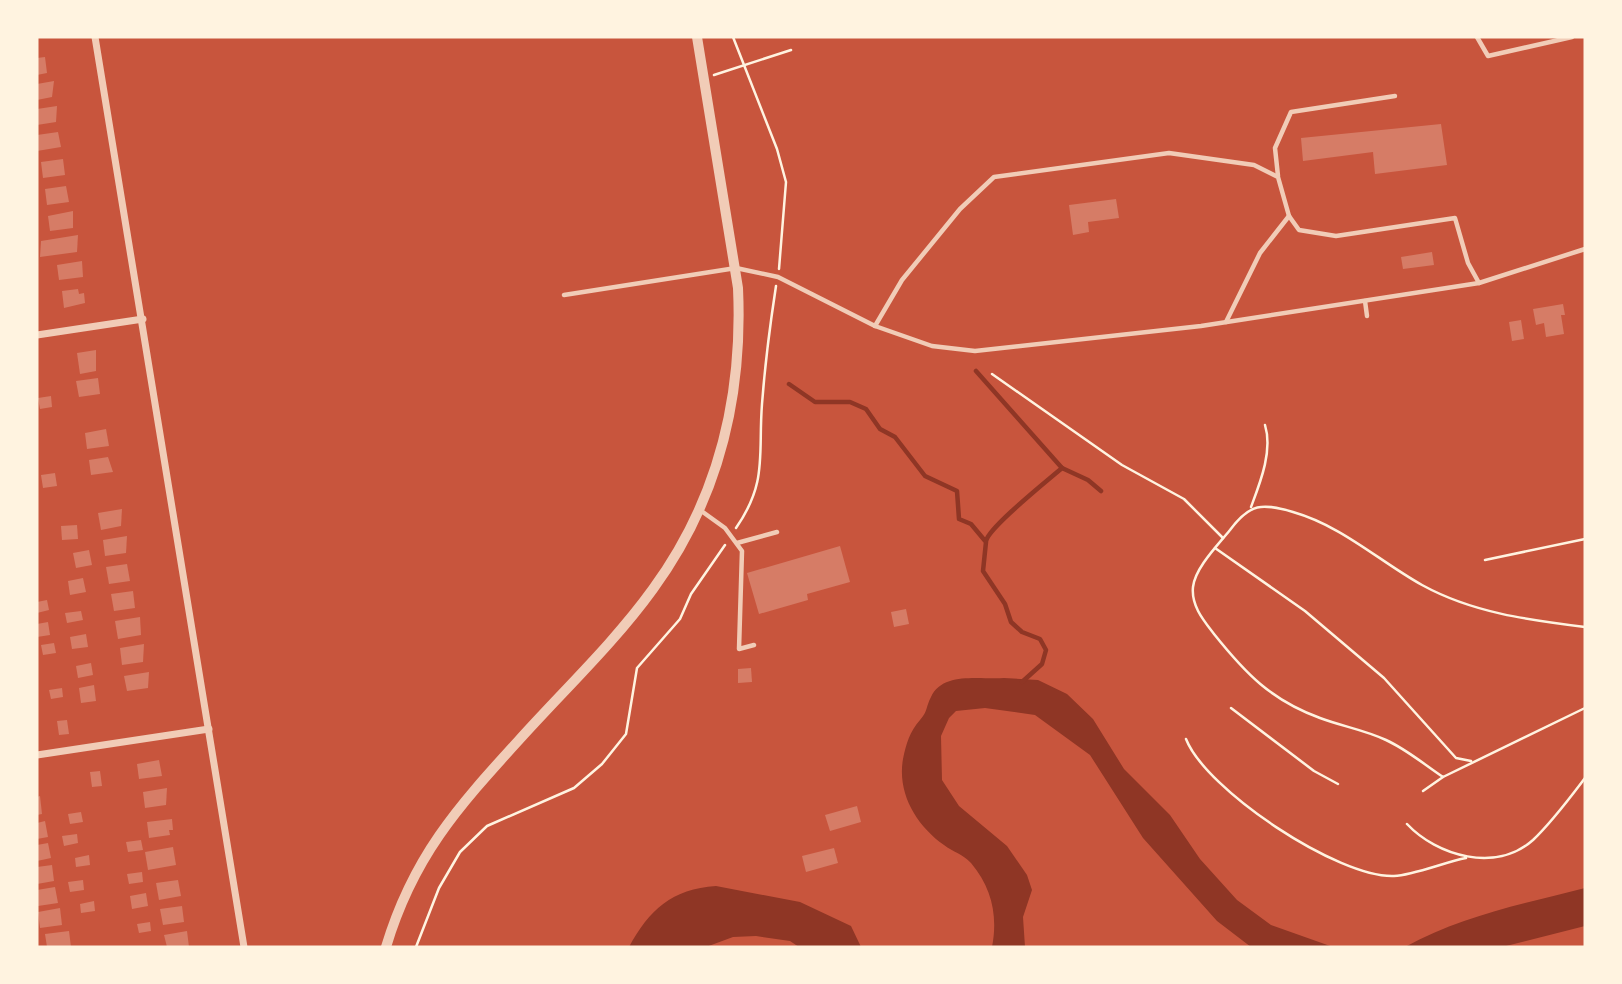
<svg xmlns="http://www.w3.org/2000/svg" width="1622" height="984" viewBox="0 0 1622 984" font-family="'DM Sans',sans-serif">
<style>
.water{fill:#8f3625}
.lines{fill:none;stroke-linecap:round;stroke-linejoin:round}
.stream{stroke:#8f3625;stroke-width:4.5}
.building{fill:#d67c66}
.path{stroke:#fff3e0;stroke-width:2.5}
.service{stroke:#f1ccb7;stroke-width:4.5}
.minor{stroke:#f1ccb7;stroke-width:7}
.tertiary{stroke:#f1ccb7;stroke-width:10}
</style>
<rect width="100%" height="100%" fill="#c8553d"/>
<g class="water">
<path d="M1004 678 1038 680 1067 694 1093 719 1124 769 1170 815 1200 859 1237 900 1271 925 1333 947H1251L1217 921 1143 838 1090 755 1035 715 985 708 956 711 949 718 941 736 942 780 959 806 1007 846 1027 875 1032 890 1023 917 1025 947H992C998 916 992 888 971 863 963 854 953 852 944 845 916 825 897 793 903 759 906 744 910 731 920 720 928 711 926 706 931 697 943 671 981 680 1004 678Z"/>
<path d="M716 886 800 902 851 926 861 947H799L790 941 756 936 733 937 706 947H629C649 910 672 889 716 886Z"/>
<path d="M1585 888V926L1502 947H1405C1461 916 1523 904 1585 888Z"/>
</g>
<g class="lines">
<g class="stream">
<polyline points="976,371 1062,468 1088,480 1101,491"/>
<polyline points="789,384 815,402 850,402 866,409 880,429 895,437 925,476 957,491 959,519 971,524 986,542 983,571 1005,604 1011,622 1022,632 1040,639 1046,650 1042,664 1022,682"/>
<path d="M986 541C989 527 1047 481 1062 468"/>
</g>
</g>
<g class="building">
<polygon points="45,57 47,73 37,75 37,58"/>
<polygon points="54,81 52,97 37,100 37,84"/>
<polygon points="57,106 56,122 37,125 37,109"/>
<polygon points="1441,124 1447,165 1375,174 1373,152 1303,161 1301,138"/>
<polygon points="58,132 61,147 37,151 37,135"/>
<polygon points="63,159 65,175 43,178 41,162"/>
<polygon points="66,186 69,202 47,205 45,189"/>
<polygon points="1116,199 1119,218 1088,222 1089,232 1073,235 1069,205"/>
<polygon points="73,211 73,228 50,231 48,216"/>
<polygon points="78,235 77,252 40,257 41,241"/>
<polygon points="1432,252 1434,265 1403,269 1401,257"/>
<polygon points="82,261 83,277 59,280 57,265"/>
<polygon points="78,289 79,294 84,293 85,303 64,308 62,291"/>
<polygon points="1563,304 1565,315 1561,315 1564,334 1546,337 1544,323 1536,325 1533,309"/>
<polygon points="1521,320 1524,339 1512,341 1509,322"/>
<polygon points="96,350 96,371 80,374 77,353"/>
<polygon points="98,378 100,394 79,397 76,381"/>
<polygon points="51,396 52,407 40,409 38,398"/>
<polygon points="106,429 109,446 87,449 85,433"/>
<polygon points="108,457 113,472 91,475 89,460"/>
<polygon points="55,473 57,486 43,488 41,475"/>
<polygon points="122,509 121,526 101,530 98,513"/>
<polygon points="77,525 78,539 62,540 61,526"/>
<polygon points="127,536 126,553 105,556 103,540"/>
<polygon points="840,546 850,582 807,594 808,600 759,614 747,573"/>
<polygon points="89,550 92,565 76,568 73,553"/>
<polygon points="127,564 130,581 109,584 106,567"/>
<polygon points="83,578 86,592 70,595 68,581"/>
<polygon points="133,591 135,608 114,611 111,594"/>
<polygon points="47,600 49,610 37,613 37,602"/>
<polygon points="906,609 909,624 894,627 891,612"/>
<polygon points="81,611 83,620 67,623 65,613"/>
<polygon points="140,617 141,635 118,639 115,621"/>
<polygon points="48,622 50,635 37,637 37,624"/>
<polygon points="86,634 88,647 72,649 70,637"/>
<polygon points="54,643 56,653 43,655 41,645"/>
<polygon points="144,644 143,662 122,665 120,648"/>
<polygon points="91,663 93,675 78,678 76,666"/>
<polygon points="751,668 752,682 738,683 738,669"/>
<polygon points="149,672 148,688 127,691 124,676"/>
<polygon points="94,685 96,701 81,703 79,688"/>
<polygon points="62,688 63,697 51,699 49,690"/>
<polygon points="67,720 69,734 59,735 57,721"/>
<polygon points="159,760 162,776 139,779 137,764"/>
<polygon points="100,771 102,786 92,787 90,772"/>
<polygon points="167,788 166,805 145,808 143,792"/>
<polygon points="40,796 42,814 37,815 37,797"/>
<polygon points="857,806 861,822 830,831 825,815"/>
<polygon points="81,812 83,822 70,824 68,814"/>
<polygon points="172,819 173,830 169,830 170,835 149,838 147,822"/>
<polygon points="45,821 48,837 37,839 37,823"/>
<polygon points="77,834 78,843 64,846 62,836"/>
<polygon points="141,840 143,850 128,852 126,842"/>
<polygon points="48,843 51,858 37,861 37,845"/>
<polygon points="173,847 176,865 148,870 145,852"/>
<polygon points="834,848 838,863 806,872 802,856"/>
<polygon points="89,855 90,865 76,867 75,858"/>
<polygon points="52,865 54,881 37,884 37,867"/>
<polygon points="142,872 143,882 129,884 127,874"/>
<polygon points="83,880 84,890 70,892 68,882"/>
<polygon points="178,880 181,896 159,900 156,883"/>
<polygon points="55,887 58,903 38,906 37,890"/>
<polygon points="146,893 148,906 132,909 130,896"/>
<polygon points="94,901 95,911 81,913 80,904"/>
<polygon points="182,906 184,922 163,925 160,909"/>
<polygon points="60,908 62,925 40,928 38,912"/>
<polygon points="150,922 151,931 139,933 137,924"/>
<polygon points="69,931 71,947 47,947 45,934"/>
<polygon points="187,931 189,947 167,947 164,935"/>
</g>
<g class="lines">
<g class="path">
<polyline points="733,37 777,149 786,182 779,269"/>
<polyline points="714,75 791,50"/>
<polyline points="992,374 1122,465 1184,499 1223,538"/>
<path d="M1251 507C1260 483 1273 451 1265 425"/>
<path d="M736 528C768 482 758 455 762 404 765 364 770 325 776 286"/>
<polyline points="1215,548 1305,611 1384,678 1456,758 1471,761"/>
<polyline points="1485,560 1585,539"/>
<path d="M1585 627C1529 620 1473 613 1422 585 1379 561 1342 526 1293 512 1262 503 1250 503 1230 530 1218 545 1195 568 1193 587 1191 606 1204 621 1214 634 1246 674 1271 700 1320 718 1341 726 1365 730 1386 740 1406 749 1425 765 1443 777L1585 708"/>
<polyline points="1231,708 1314,771 1338,784"/>
<path d="M1186 739C1206 790 1338 878 1394 876 1414 875 1445 862 1466 858"/>
<polyline points="1423,791 1443,777"/>
<path d="M1407 824C1437 856 1496 873 1533 840 1552 822 1569 799 1585 778"/>
<polyline points="416,947 439,888 460,852 487,826 574,788 602,764 626,734 637,668 680,619 691,594 725,545"/>
</g>
<g class="service">
<polyline points="1477,37 1488,56 1572,37"/>
<polyline points="1278,176 1275,148 1291,112 1395,96"/>
<polyline points="564,295 736,268 778,277 875,326 932,346 975,351 1201,326 1479,283 1585,249"/>
<polyline points="1365,301 1367,316"/>
<polyline points="1226,322 1260,253 1289,216"/>
<polyline points="875,326 902,280 960,209 994,177 1169,153 1254,165 1278,177 1289,216 1299,230 1336,236 1455,218 1468,263 1479,283"/>
<polyline points="700,510 725,528 742,551 739,649 754,645"/>
<polyline points="737,543 777,532"/>
</g>
<g class="minor">
<polyline points="95,37 244,947"/>
<polyline points="37,335 143,319"/>
<polyline points="37,755 209,729"/>
</g>
<path class="tertiary" d="M386 947C413 857 457 808 519 740 564 690 614 643 653 589 718 500 743 397 738 288L697 37"/>
</g>
<rect width="1622" height="984" fill="none" stroke="#fff3e0" stroke-width="77"/>
</svg>
